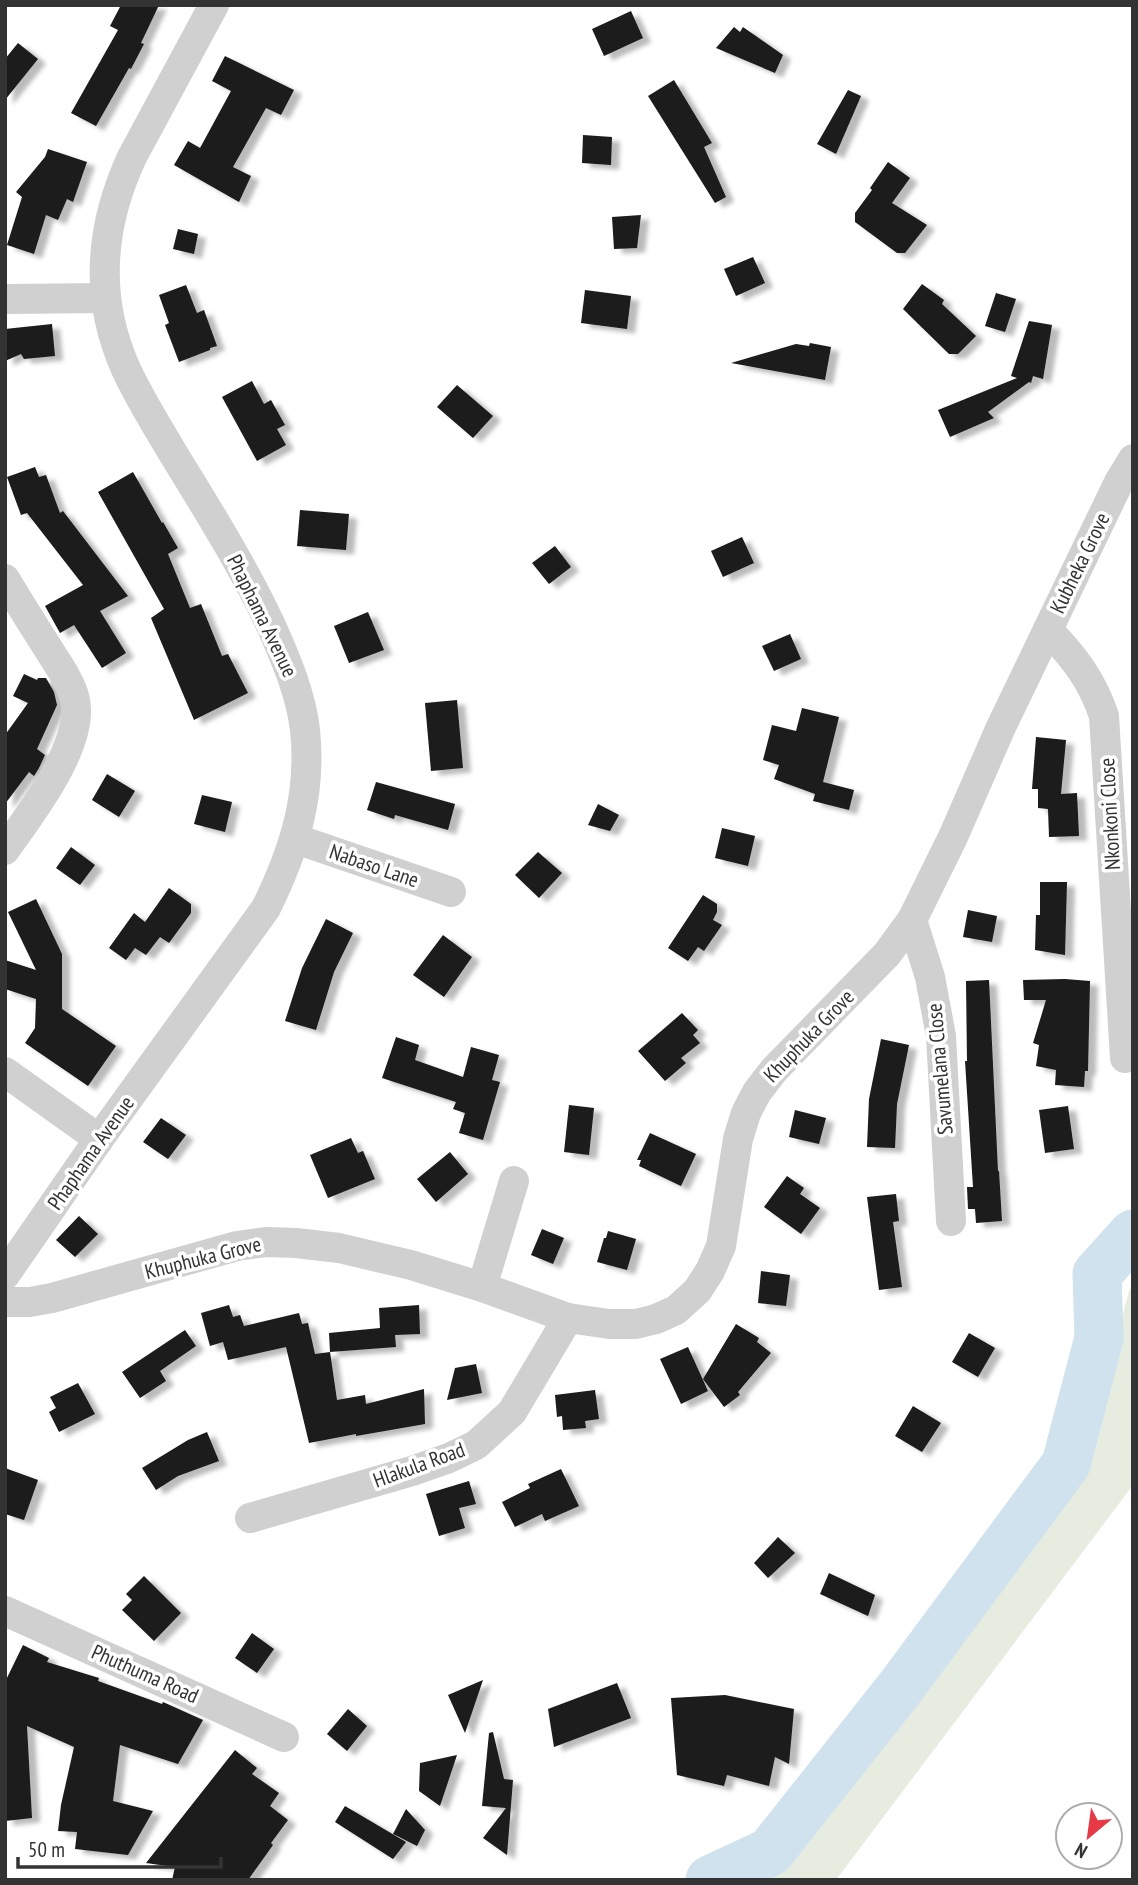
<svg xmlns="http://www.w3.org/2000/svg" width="1138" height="1885" viewBox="0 0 1138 1885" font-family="'PT Sans Narrow',sans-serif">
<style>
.green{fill:#e6ecdf}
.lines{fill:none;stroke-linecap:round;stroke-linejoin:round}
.river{stroke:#cfe2ee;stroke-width:49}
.building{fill:#1a1a1a;filter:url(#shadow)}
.minor{stroke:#d0d0d0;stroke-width:30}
.labels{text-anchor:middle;stroke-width:7;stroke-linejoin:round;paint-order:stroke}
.street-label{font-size:21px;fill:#333;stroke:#fff}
</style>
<defs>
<filter id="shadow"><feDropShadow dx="8" dy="4.5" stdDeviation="2" flood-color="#0004"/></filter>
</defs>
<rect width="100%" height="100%" fill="#fff"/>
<polygon class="green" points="1133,1285 1133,1485 836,1880 729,1880 778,1855 1077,1470 1087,1451 1129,1291"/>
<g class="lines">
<polyline class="river" points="710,1880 770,1852 900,1688 1066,1464 1099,1338 1097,1274 1133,1234"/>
</g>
<g class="building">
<polygon points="121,5 159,5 141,43 144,44 131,69 129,68 96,126 71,113 118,30 110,26"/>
<polygon points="631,11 643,38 604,56 592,29"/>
<polygon points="734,27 740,32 743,27 783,55 775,73 716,48"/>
<polygon points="18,43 38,59 5,100 5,59"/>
<polygon points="225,56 294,90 281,115 266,108 233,167 251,176 239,202 174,165 188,141 200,148 231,91 212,81"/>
<polygon points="674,80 712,143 704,147 726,197 715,203 648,96"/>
<polygon points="848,90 861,96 836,154 817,144"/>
<polygon points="583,135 612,137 611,165 582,163"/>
<polygon points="48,149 87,162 73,202 67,199 58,220 46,215 34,254 7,245 22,197 16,192 45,157"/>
<polygon points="888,162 910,178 892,203 927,225 905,253 897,253 855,222 855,213 872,190 870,188"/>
<polygon points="641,215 637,248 614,249 612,217"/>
<polygon points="178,229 198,234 194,254 173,249"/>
<polygon points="753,257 765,283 736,296 724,269"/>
<polygon points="922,284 944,300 942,304 976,336 958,354 949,354 903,309"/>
<polygon points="186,285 197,313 204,310 217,346 210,348 210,350 179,362 165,325 169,323 159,295"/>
<polygon points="585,290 631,296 627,329 581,323"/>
<polygon points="996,293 1016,299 1005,332 985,326"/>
<polygon points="1029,321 1052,325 1043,379 1033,376 1031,383 1029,382 988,412 994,418 950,437 938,410 1017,378 1011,376"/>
<polygon points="52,324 55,356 24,359 21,354 5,361 5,329"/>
<polygon points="810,343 831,347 825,380 731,363 796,344 809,346"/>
<polygon points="252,381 264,404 271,400 285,425 277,429 286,445 257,461 222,397"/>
<polygon points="457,385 493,416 473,438 437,407"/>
<polygon points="35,467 39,477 46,475 60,513 63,511 128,596 100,611 126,653 102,668 74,625 60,633 45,606 83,585 27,513 21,515 7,477"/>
<polygon points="133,472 162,523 163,522 178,548 168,554 190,608 201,604 222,656 228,654 248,693 194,720 151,618 164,609 98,492"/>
<polygon points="300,510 349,514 346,550 297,546"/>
<polygon points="742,537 754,563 723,577 711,551"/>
<polygon points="555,546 571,567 549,584 532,563"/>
<polygon points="368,612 384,650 349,663 334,626"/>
<polygon points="790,634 801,659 774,671 762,646"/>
<polygon points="24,674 37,680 38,678 46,678 54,692 57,705 37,749 45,755 39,768 34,776 29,772 5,804 5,735 28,703 13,696"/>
<polygon points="457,700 463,768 431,771 425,703"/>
<polygon points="802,708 839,717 823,782 854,790 849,810 813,801 815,794 774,779 779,765 763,760 772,725 796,731"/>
<polygon points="1036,737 1066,740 1061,794 1077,793 1079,836 1049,837 1048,809 1038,808 1038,789 1032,789"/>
<polygon points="107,774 135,791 119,817 92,800"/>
<polygon points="376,782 455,804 448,830 395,815 394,819 367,810"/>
<polygon points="202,795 232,802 225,832 194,824"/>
<polygon points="598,804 619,815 610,831 588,825"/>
<polygon points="722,828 755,836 748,866 715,858"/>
<polygon points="71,847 95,865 80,885 56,868"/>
<polygon points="538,852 562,873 539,898 515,875"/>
<polygon points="1040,882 1067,882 1065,955 1035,950 1036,915 1040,915"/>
<polygon points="169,888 191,904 191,913 169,943 160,937 146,955 135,948 126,960 109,948 134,913 145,922"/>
<polygon points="703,895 717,904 717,912 713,920 722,925 704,951 698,947 688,961 668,948"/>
<polygon points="36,899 62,954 62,1009 116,1046 88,1086 25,1043 35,1028 36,999 5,989 5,960 36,970 8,912"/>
<polygon points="968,910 997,916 992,942 963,937"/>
<polygon points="326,919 353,933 334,972 316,1030 285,1021 302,968"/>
<polygon points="443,935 472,957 444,997 413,975"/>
<polygon points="1065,979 1090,981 1088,1071 1085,1071 1084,1087 1055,1085 1056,1070 1036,1066 1039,1045 1033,1043 1046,1000 1024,1000 1023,980"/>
<polygon points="989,980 998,1171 999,1171 1002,1221 976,1223 975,1209 968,1209 967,1187 973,1187 965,1061 967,1061 966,981"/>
<polygon points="682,1013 698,1030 693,1035 700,1043 681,1058 686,1063 665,1081 638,1051"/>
<polygon points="396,1037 419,1045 415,1060 463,1077 471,1047 499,1055 492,1080 500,1082 483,1140 459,1133 465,1113 453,1109 456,1102 382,1078"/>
<polygon points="881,1039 909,1045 897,1104 895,1148 867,1147 869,1099"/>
<polygon points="569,1105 594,1108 589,1155 564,1152"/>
<polygon points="1068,1106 1074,1149 1045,1153 1039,1110"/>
<polygon points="795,1110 826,1118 819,1144 789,1137"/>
<polygon points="161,1118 186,1135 168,1159 143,1142"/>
<polygon points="650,1133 696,1154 681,1186 639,1166 641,1160 637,1160"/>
<polygon points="351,1138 358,1153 363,1151 375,1179 328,1198 310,1155"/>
<polygon points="450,1152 468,1174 436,1202 417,1179"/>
<polygon points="787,1176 804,1188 800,1194 820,1208 801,1234 764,1207"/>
<polygon points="896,1194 899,1221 893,1222 902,1287 879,1290 867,1197"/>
<polygon points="79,1216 98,1234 75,1257 56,1240"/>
<polygon points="542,1229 564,1238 553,1264 531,1255"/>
<polygon points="608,1231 636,1239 627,1270 597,1262 604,1238 606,1238"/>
<polygon points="761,1271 790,1275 786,1306 758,1303"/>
<polygon points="229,1305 233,1317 240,1315 244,1326 299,1313 302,1324 308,1323 315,1354 330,1352 337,1400 365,1395 366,1404 424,1389 425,1424 356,1436 356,1434 309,1443 286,1347 228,1360 223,1342 210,1346 201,1313"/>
<polygon points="419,1305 420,1334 395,1335 396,1347 330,1352 329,1333 380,1328 379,1308"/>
<polygon points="736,1324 759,1338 757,1342 771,1353 738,1392 740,1395 724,1407 703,1379"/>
<polygon points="185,1330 196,1346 160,1371 166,1381 140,1398 122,1372"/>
<polygon points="969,1333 995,1348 978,1377 952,1362"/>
<polygon points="688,1347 708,1391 681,1404 660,1359"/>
<polygon points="476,1364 482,1393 447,1400 455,1368"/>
<polygon points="78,1383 95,1414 59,1432 49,1412 56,1408 50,1397"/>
<polygon points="595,1390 599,1419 585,1421 586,1428 563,1430 562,1416 557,1417 555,1395"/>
<polygon points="913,1406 941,1423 922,1452 895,1436"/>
<polygon points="207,1432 219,1461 178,1476 156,1490 142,1468 188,1440"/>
<polygon points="5,1468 38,1480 24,1520 5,1514"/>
<polygon points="561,1469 579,1506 545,1521 542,1514 515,1527 502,1502 530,1488 528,1484"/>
<polygon points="469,1481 476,1504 459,1508 465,1528 439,1536 426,1494"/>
<polygon points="778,1537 795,1553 768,1578 754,1563"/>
<polygon points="829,1573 875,1595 868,1616 820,1594"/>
<polygon points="144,1576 181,1613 154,1641 122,1610 132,1600 126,1594"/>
<polygon points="252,1633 274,1649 257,1673 235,1658"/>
<polygon points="23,1645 49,1658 47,1662 99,1678 98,1681 162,1704 163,1702 203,1720 178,1764 120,1745 113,1801 153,1811 128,1855 75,1849 77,1832 58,1831 61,1805 74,1747 27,1726 32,1818 5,1821 5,1682"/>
<polygon points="483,1680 465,1733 448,1695"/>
<polygon points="617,1683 631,1718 554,1747 548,1709"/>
<polygon points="725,1695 794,1709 789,1764 775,1757 769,1786 727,1775 724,1786 677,1775 671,1698"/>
<polygon points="348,1709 367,1726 347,1751 327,1734"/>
<polygon points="493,1732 504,1779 513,1780 507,1855 483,1838 506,1808 482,1806 489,1733"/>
<polygon points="235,1750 257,1768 252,1774 279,1793 270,1806 288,1820 271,1843 273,1845 248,1880 172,1880 175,1867 146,1863"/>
<polygon points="457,1755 440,1806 419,1791 420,1763"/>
<polygon points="345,1806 406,1842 393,1859 335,1822"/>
<polygon points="406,1809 425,1830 417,1846 393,1834"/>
</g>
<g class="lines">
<g class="minor">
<polyline points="5,299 106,298"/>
<path d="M5 579C20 604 35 628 51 653 59 666 70 681 74 696 88 741 30 814 5 850"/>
<path d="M1048 630C1074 657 1092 680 1104 716L1125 1058"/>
<polyline points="296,839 451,892"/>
<polyline points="912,920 930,977 941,1036 951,1221"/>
<polyline points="5,1072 99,1139"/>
<path d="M5 1275 99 1139 266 908C294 851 312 795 305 730 301 695 287 662 273 630 245 569 209 512 174 455 157 426 139 398 125 367 94 296 100 226 132 157L214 5"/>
<polyline points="482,1287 514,1181"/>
<polyline points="5,1302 30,1302 52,1298 237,1246 266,1242 296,1243 339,1248 411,1265 482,1287 568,1318 609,1324 636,1324 656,1319 676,1310 697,1291 710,1271 721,1246 738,1139 746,1113 757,1092 774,1070 887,954 912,920 953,837 1001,727 1119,482 1133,459"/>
<polyline points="250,1518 412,1471 449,1458 476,1445 512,1412 568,1318"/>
<polyline points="5,1611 284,1737"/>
</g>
</g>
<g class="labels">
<g class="street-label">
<text transform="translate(1080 563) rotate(-64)" y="7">Kubheka Grove</text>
<text transform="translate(262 616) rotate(64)" y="7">Phaphama Avenue</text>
<text transform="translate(1110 814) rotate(-93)" y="7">Nkonkoni Close</text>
<text transform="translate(374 866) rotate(19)" y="7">Nabaso Lane</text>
<text transform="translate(809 1036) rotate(-46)" y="7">Khuphuka Grove</text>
<text transform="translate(940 1069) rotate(-95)" y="7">Savumelana Close</text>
<text transform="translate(91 1153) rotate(-55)" y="7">Phaphama Avenue</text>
<text transform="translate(203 1258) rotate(-14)" y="7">Khuphuka Grove</text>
<text transform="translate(419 1465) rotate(-20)" y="7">Hlakula Road</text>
<text transform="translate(145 1674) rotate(24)" y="7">Phuthuma Road</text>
</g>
</g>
<rect width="1138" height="1885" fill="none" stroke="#333333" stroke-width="14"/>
<g transform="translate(1089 1836) rotate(209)"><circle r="33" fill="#ffffff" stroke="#adadad" stroke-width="2"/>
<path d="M0-5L12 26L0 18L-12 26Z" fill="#e63946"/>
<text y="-10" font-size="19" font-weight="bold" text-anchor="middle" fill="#333333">N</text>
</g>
<path d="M18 1857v10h203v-10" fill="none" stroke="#333333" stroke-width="3.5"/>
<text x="28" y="1857" font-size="21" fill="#333333" stroke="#ffffff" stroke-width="5" paint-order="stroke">50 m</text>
</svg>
